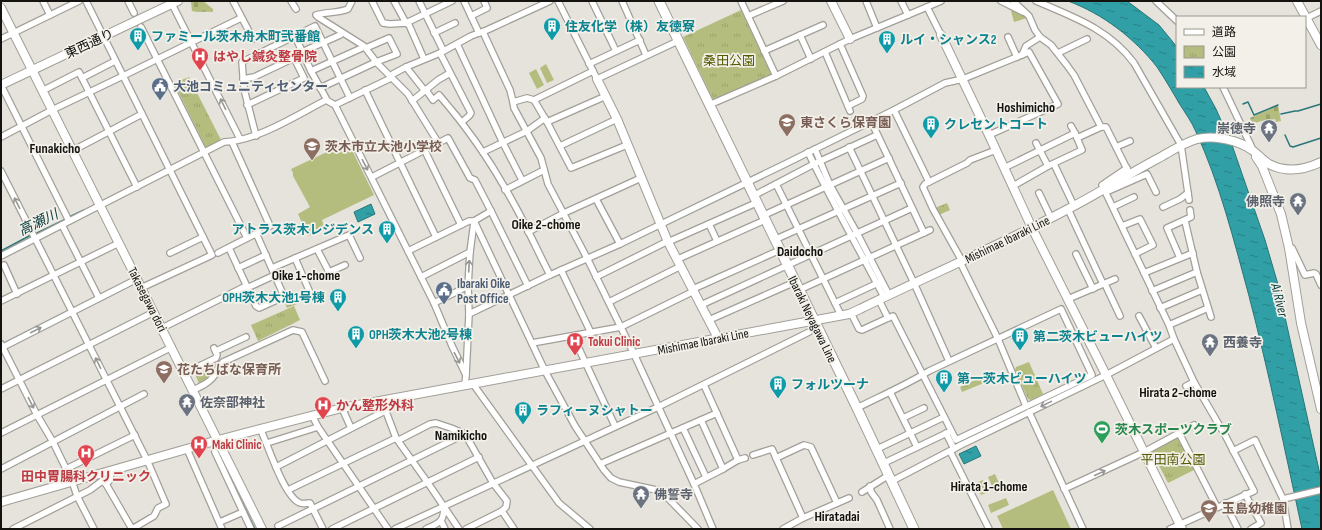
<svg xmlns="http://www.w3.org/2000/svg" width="1322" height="530" viewBox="0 0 1322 530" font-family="'Sofia Sans Condensed','Noto Sans JP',sans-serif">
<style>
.cemetery{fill:url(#cemetery-stones)}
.park{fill:url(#park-tufts)}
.pitch{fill:#b4bd7d}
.water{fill:url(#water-ripples);stroke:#287679}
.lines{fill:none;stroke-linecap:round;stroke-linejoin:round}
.stream{stroke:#287679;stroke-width:1.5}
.street-casing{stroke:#a19f98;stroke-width:8}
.secondary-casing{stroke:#a19f98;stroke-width:10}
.primary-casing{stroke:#a19f98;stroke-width:11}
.street{stroke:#fff;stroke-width:5.5}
.secondary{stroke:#fff;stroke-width:8}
.primary{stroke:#fff;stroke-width:9}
.oneway{stroke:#959593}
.labels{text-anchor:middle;stroke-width:3.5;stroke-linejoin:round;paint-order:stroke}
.culture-label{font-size:13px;font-weight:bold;fill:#0d838f;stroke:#f3f0e9;text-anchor:start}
.street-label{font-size:13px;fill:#141310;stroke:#f3f0e9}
.health-label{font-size:13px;font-weight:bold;fill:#be3a42;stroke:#f3f0e9;text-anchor:start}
.park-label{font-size:13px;fill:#535a00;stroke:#f3f0e9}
.service-label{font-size:13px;font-weight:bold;fill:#4e5e75;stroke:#f3f0e9;text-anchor:start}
.education-label{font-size:13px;font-weight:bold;fill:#785e54;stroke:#f3f0e9;text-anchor:start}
.worship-label{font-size:13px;font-weight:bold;fill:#5b616d;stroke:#f3f0e9;text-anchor:start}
.leisure-label{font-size:13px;font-weight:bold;fill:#27864d;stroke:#f3f0e9;text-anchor:start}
.neighbourhood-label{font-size:14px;font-weight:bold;fill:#141310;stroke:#f3f0e9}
.water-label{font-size:14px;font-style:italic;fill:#0e4042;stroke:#f3f0e9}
</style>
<defs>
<pattern id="cemetery-stones" width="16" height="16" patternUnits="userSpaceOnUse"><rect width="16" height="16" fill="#b4bd7d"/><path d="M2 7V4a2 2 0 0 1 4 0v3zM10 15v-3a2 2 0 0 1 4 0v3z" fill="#9aa26b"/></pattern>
<pattern id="park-tufts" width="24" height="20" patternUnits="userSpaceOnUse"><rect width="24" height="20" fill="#b4bd7d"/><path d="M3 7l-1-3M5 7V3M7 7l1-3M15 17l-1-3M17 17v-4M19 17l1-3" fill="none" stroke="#9aa26b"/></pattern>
<pattern id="water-ripples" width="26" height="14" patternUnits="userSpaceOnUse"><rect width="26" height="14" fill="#30a0a6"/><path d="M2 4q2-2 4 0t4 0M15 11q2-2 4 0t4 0" fill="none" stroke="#288186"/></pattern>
</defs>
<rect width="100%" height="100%" fill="#e6e3dc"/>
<g class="cemetery">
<path d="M193 1H203L213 9V12C206 11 199 13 192 11L191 2Z"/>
<polygon points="1278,105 1281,121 1276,122 1275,119 1266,121 1265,120 1255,123 1256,125 1252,126 1250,118"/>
</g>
<g class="park">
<polygon points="741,10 772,74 771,76 714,102 683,37"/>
<polygon points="1013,10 1027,18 1014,22 1011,11"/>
<polygon points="189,77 221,140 206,148 174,83"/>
<polygon points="947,203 950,210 939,215 935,208"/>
<polygon points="295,295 299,303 287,308 283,299"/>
<polygon points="294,306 300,320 258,341 251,325"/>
<polygon points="221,361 209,379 200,386 195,374"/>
<polygon points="1029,362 1043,394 1031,400 1028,399 1015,370 1016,367"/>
<polygon points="982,377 984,383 962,392 960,387"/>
<polygon points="1177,436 1180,437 1196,469 1168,483 1151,450"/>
</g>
<g class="pitch">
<polygon points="546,64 554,80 547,83 540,68"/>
<polygon points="536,69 544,85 537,89 529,73"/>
<polygon points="348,142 374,195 322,220 325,230 308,236 298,214 310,207 293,176 293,173 291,169"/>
<polygon points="995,474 1002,490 995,493 988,477"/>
<polygon points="983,480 988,492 981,495 976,483"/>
<polygon points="1053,490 1071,529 1003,529 997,516"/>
<polygon points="1006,498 1009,505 991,513 988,505"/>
</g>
<g class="water">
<path d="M1068 1H1127L1159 25 1177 47V87H1204L1216 109 1232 145 1265 240 1277 281 1321 479V529H1302C1285 451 1269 373 1249 296 1234 241 1220 184 1196 132 1192 122 1185 113 1179 103 1172 91 1165 79 1157 67 1134 38 1103 14 1068 1Z"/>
<polygon points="371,204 375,214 358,222 354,212"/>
<polygon points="976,446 981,456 964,464 959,454"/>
</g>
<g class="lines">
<g class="stream">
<polyline points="1243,104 1248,102 1254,115 1278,105"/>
<polyline points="1281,114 1295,111 1298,111 1321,104"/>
<polyline points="1285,135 1290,146 1293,147 1321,138"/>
<polyline points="69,217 84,210"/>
<polyline points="35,234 66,219"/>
<polyline points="1,251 31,235"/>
<polyline points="238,494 255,529"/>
</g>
<g class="street-casing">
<g id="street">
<polyline points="43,1 50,15"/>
<polyline points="86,1 212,255 141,288"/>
<polyline points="128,1 134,13"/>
<polyline points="233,1 253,39"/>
<polyline points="291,1 296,9"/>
<polyline points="372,1 383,23 390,24 406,23 409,25 424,59"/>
<polyline points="394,1 406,23 452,1"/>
<polyline points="419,1 443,50"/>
<polyline points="464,1 479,33"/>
<polyline points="558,1 597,79 678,41"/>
<polyline points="592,1 616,51"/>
<polyline points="622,1 646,55"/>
<polyline points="741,1 776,76"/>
<polyline points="866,1 877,28"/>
<polyline points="901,1 908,15"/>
<polyline points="1001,1 1023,12"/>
<polyline points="1013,1 1029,16 1035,30 1040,37 1051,45 1066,64 1074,75 1101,127 1106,127 1128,171"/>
<path d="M1036 1C1073 17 1109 29 1134 63L1181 145 1189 200"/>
<polyline points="1156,1 1177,21"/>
<polyline points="171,2 240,139"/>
<polyline points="927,7 941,1"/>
<path d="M316 15C327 12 338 13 348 9L352 1"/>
<polyline points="471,16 487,8 484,1"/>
<polyline points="748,16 783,1"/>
<polyline points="318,17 364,46 377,63 408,94 439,144"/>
<polyline points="1305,19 1321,11"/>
<polyline points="141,27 247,238"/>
<polyline points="483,32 510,90 513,102"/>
<polyline points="434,33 455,23"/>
<polyline points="800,35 811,59"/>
<polyline points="295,36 311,71 327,100"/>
<polyline points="1008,37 1017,57"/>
<polyline points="1,39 79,1"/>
<polyline points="457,44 503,143 522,180"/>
<polyline points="840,44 863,96 862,99 848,106"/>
<polyline points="764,51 823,25"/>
<polyline points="302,52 340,35"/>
<polyline points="825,52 850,111"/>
<polyline points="440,53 471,113 469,116 462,122"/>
<polyline points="1058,53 1087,39"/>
<polyline points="1022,55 1026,46 1040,37"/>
<polyline points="589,64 640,40"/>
<polyline points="406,67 425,91"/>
<polyline points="311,71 364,47"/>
<polyline points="593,71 534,100 527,98 513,102 514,108 541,158 548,184 587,258 634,354 694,484"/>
<polyline points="82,78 115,61"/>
<polyline points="243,79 254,77 294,58 304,78 247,105"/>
<polyline points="1,85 69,221"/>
<polyline points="1223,87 1253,150"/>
<polyline points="320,88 376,62 397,54 389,38 366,48"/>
<polyline points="365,90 436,237"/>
<path d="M426 90 433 100 439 95C468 128 493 165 514 204 527 227 538 252 550 275"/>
<polyline points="42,91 79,72 137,187"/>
<polyline points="534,100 547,122 571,168 627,145"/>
<polyline points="412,101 438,80 450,73"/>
<polyline points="335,105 389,79 393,74 406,67 440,53 471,36 487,30 550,1"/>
<polyline points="709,105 776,76 850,39 927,7 941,35"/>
<polyline points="894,110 929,182"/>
<polyline points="871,121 924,233"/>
<polyline points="547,122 606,96"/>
<polyline points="1071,126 1075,133"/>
<polyline points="256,136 244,89 242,62 315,26 350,98"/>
<polyline points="1,137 52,110 123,76 241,18"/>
<polyline points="232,142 270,226 268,227"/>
<polyline points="1036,143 1048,166"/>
<polyline points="560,146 617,119"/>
<polyline points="849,147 914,283 949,361"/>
<polyline points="1116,147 1130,141"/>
<polyline points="815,149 830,185 857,233 889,295"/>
<polyline points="72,151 142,114"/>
<polyline points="425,151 461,225"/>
<polyline points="483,152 527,131 545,118"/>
<path d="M808 152C832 202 859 249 884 297"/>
<polyline points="1054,164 1074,206"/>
<polyline points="1004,168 1075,133 1077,138 1101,127"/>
<polyline points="1127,168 1102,185 1169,325 1174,339 1194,382 1225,435 1254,491 1170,529"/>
<polyline points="1,171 147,460 166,504 158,508 154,516 132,529 106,484 102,481 90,490 13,529"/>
<polyline points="372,177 448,138 470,178 475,180 491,211"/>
<polyline points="776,184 841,315"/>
<polyline points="1013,186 1048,166 1082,150 1077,138"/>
<polyline points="505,190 544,170"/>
<polyline points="1106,192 1147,174 1156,192"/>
<polyline points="1039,193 1051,218"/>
<polyline points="753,196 814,164 877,135"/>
<polyline points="596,199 620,244"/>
<polyline points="1113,207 1134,197"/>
<polyline points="1163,207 1180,199 1188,193"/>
<polyline points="1068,209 1103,284"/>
<polyline points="762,216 889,158"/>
<polyline points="474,221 545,371 575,426 604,470 611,478 619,482 661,491 698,529"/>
<polyline points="1185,221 1197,272 1211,317"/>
<polyline points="709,224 717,241"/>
<polyline points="62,225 99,298"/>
<polyline points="1122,226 1140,219 1153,245 1135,254"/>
<polyline points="528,232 564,213 641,178"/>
<polyline points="774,240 901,183"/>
<polyline points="668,242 756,203"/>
<polyline points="229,248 256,306 259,308 281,298 283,294 256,233"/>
<polyline points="1289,248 1292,248 1305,275 1314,273 1316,274 1321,285"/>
<polyline points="317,249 329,272 345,265"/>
<polyline points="408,251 469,221 474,221 491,211 528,286"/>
<polyline points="170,253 203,237"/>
<polyline points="218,253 259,232"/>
<polyline points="1076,254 1093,289"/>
<path d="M1 256 224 142C257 141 297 115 326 100L335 105 434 303 452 346 466 375 465 385"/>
<polyline points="295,258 311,295"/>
<polyline points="1180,258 1167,228 1191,217 1190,210"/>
<polyline points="678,259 765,220"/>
<polyline points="962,261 933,209 923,187 925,184 967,163 970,160 996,150"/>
<polyline points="960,262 998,339 1026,406"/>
<polyline points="4,265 17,294"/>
<polyline points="238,268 266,255"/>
<polyline points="272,268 349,235 360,258"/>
<polyline points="561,270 591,333"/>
<polyline points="1144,273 1193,253"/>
<polyline points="421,277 470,252"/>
<polyline points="596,277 668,241"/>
<polyline points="1105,284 1120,316"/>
<polyline points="247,288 275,275"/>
<polyline points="693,289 780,250"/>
<polyline points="799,290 930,230"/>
<polyline points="1152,291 1197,272"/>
<polyline points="1068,299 1115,279"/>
<polyline points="1,301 119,243"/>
<polyline points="609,302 681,266"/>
<polyline points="434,303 468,286"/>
<polyline points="835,303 880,282"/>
<polyline points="701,305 912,208"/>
<polyline points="1160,308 1202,290"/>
<polyline points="851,313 859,329 862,330 888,318 879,300"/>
<polyline points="469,314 550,275 620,244 783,165 894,110 945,83 963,79 1029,52 1058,104 989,135"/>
<polyline points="1139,316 1156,348"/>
<polyline points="709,320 795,282"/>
<polyline points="1169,325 1208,308"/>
<polyline points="162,328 246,286"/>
<polyline points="573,336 615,426"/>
<polyline points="532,343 621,327 694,291"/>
<polyline points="1,344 37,415 53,442 72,481 77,496 94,529"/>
<polyline points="1,348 137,279"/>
<polyline points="216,351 246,337"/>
<polyline points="185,373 216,358 217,355 214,348"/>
<polyline points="466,375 469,314 468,286 470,252 474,222"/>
<polyline points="473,384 559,503 590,529"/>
<polyline points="704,385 738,460"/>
<polyline points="1186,386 1194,382"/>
<polyline points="1,389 154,312"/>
<path d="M193 390C202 386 211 382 216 373 218 368 219 366 223 362L293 330 302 332 325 381"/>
<polyline points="890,392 917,447"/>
<polyline points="382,401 396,438 428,483 459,529"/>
<polyline points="342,408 351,428"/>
<path d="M857 408C881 396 906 385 929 371L1061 309 1092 375 956 440 893 316 888 318"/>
<polyline points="1029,412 1083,529"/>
<polyline points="312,415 318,427 388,529"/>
<polyline points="903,418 924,408"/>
<polyline points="701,420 723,469 738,460 745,458"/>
<path d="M260 428C268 445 284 497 300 503 303 504 307 503 310 503L323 529"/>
<polyline points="683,428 706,477"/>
<polyline points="1,433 172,347"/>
<polyline points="946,433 954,449"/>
<polyline points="1179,433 1217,507"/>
<polyline points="399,440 430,424 436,423 451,428 465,434 493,483 507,501 506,507 502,511 514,529"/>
<polyline points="267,443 318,427"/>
<polyline points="187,449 222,529"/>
<polyline points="877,449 944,417"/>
<polyline points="950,451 989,529"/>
<polyline points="1233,451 1255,440 1283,499 1288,529"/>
<polyline points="215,452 251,529"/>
<polyline points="753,455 772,449 803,518"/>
<polyline points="776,458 804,445 811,447 837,503"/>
<polyline points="884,463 951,431"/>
<polyline points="600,464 717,413"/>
<polyline points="276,467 385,411"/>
<polyline points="1,469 144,394"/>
<polyline points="66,469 135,435"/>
<polyline points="892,481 961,445 1106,375 1174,339"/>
<polyline points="106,484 110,480 111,471"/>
<polyline points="870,486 871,492 877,500 890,529"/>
<polyline points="1064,489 1144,452 1194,425"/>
<polyline points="288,490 396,438"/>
<polyline points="862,492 889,475"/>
<polyline points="1245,494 1261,523 1251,529"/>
<polyline points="1283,499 1321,490"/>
<polyline points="1225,503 1238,529"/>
<polyline points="441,521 445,529"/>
<polyline points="220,522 243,512"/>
<polyline points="278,526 465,434"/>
<polyline points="332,529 479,457"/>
<polyline points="395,529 658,407 809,332"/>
<path d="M426 529C438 523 444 523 444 507"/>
<polyline points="466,529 502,511"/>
<polyline points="713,529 694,484 723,469"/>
<polyline points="783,529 803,518 849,498"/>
</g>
</g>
<g class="secondary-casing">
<g id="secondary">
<polyline points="831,1 850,39"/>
<polyline points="1297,1 1321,45"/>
<polyline points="1,8 262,529"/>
<polyline points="941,35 989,135 1032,228 1106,375 1182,529"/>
<polyline points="597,79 617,119 668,242 718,338"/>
<polyline points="1,85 178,1"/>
<polyline points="1256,157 1262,166 1281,214 1289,248 1301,323 1321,409"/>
<path d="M1 502 218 440 342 408 849 314 860 309C929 275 1001 245 1070 208 1099 193 1127 175 1157 159 1170 152 1183 143 1197 139 1215 135 1238 140 1252 150 1258 154 1262 160 1269 164 1286 173 1304 170 1321 162"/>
</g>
</g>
<g class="primary-casing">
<polyline id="primary" points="659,1 857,408 914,529"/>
</g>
<use href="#street" class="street"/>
<use href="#secondary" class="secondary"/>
<use href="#primary" class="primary"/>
</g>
<defs><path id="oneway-shaft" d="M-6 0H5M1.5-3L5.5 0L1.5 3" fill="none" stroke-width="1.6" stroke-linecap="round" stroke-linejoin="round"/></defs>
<g class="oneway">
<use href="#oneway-shaft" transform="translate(223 104) rotate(-116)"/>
<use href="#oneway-shaft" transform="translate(365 165) rotate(63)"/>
<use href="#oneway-shaft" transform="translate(17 203) rotate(-117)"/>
<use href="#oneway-shaft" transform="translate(469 266) rotate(-87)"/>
<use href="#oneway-shaft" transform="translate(36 330) rotate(-27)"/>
<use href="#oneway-shaft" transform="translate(457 358) rotate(63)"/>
<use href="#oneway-shaft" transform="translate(98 363) rotate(-116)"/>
<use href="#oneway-shaft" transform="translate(31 403) rotate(63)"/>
<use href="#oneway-shaft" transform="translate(1046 404) rotate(154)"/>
<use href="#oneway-shaft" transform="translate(1100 473) rotate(-25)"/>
</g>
<defs>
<g id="building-pin" transform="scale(0.9)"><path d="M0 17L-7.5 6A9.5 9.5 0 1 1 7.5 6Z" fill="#0f9aa8" stroke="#f3f0e9"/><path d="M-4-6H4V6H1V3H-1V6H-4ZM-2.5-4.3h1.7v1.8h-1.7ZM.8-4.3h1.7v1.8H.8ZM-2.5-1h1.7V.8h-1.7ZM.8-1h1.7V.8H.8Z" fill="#fff"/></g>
<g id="hospital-pin" transform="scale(0.9)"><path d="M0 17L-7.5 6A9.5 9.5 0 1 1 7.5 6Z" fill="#e0444e" stroke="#f3f0e9"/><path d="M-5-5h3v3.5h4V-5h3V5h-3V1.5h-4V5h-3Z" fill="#fff"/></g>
<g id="civic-pin" transform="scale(0.9)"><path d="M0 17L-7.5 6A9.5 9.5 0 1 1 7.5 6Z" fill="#5c6f8a" stroke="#f3f0e9"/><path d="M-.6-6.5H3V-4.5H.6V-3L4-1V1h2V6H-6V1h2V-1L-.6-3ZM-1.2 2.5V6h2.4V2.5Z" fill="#fff"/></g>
<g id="school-pin" transform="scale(0.9)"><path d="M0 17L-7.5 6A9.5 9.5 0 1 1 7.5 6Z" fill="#8d6e63" stroke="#f3f0e9"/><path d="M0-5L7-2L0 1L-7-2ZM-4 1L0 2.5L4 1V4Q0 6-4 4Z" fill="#fff"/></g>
<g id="temple-pin" transform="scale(0.9)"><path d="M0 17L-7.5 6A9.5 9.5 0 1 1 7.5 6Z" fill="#6b7280" stroke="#f3f0e9"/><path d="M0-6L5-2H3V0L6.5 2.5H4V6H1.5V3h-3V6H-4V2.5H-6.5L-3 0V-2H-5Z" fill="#fff"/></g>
<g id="stadium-pin" transform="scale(0.9)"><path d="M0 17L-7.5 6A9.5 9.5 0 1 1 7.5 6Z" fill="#2e9e5b" stroke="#f3f0e9"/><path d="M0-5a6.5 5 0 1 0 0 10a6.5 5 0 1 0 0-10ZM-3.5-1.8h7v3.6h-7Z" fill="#fff"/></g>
</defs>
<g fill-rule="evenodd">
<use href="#building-pin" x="552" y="26"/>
<use href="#building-pin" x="138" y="36"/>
<use href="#building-pin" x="887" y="39"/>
<use href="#hospital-pin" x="200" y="56"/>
<use href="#civic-pin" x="160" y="86"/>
<use href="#school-pin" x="787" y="122"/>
<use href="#building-pin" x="931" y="124"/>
<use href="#temple-pin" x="1269" y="128"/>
<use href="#school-pin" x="312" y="146"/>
<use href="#temple-pin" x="1298" y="201"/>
<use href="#building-pin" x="387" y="229"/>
<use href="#civic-pin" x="444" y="290"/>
<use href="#building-pin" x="338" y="297"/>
<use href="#building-pin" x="356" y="334"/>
<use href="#building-pin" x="1020" y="336"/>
<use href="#hospital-pin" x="575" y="341"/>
<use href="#temple-pin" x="1210" y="342"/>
<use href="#school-pin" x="164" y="369"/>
<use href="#building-pin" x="944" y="378"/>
<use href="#building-pin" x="778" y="384"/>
<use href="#temple-pin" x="187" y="402"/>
<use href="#hospital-pin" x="323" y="405"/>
<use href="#building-pin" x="523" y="410"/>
<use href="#stadium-pin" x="1102" y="429"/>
<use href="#hospital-pin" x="199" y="444"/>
<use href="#hospital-pin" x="86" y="453"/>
<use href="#temple-pin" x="641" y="494"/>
<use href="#school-pin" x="1209" y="508"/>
</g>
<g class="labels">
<g class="culture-label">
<text x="565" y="31">住友化学（株）友徳寮</text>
<text x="151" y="41">ファミール茨木舟木町弐番館</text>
<text x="900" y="44">ルイ・シャンス2</text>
<text x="944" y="129">クレセントコート</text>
<text x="374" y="234" text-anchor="end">アトラス茨木レジデンス</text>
<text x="325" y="302" text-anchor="end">OPH茨木大池1号棟</text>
<text x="369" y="339">OPH茨木大池2号棟</text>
<text x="1033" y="341">第二茨木ビューハイツ</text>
<text x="957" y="383">第一茨木ビューハイツ</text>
<text x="791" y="389">フォルツーナ</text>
<text x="536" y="415">ラフィーヌシャトー</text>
</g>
<g class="street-label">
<text transform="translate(89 43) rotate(-25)" y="5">東西通り</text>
<text transform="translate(1007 239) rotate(-26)" y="5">Mishimae Ibaraki Line</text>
<text transform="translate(148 299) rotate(63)" y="5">Takasegawa dori</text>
<text transform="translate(813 319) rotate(64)" y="5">Ibaraki Neyagawa Line</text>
<text transform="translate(703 341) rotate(-11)" y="5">Mishimae Ibaraki Line</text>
</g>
<g class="health-label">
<text x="213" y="61">はやし鍼灸整骨院</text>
<text x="588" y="346">Tokui Clinic</text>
<text x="336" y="410">かん整形外科</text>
<text x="212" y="449">Maki Clinic</text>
<text x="86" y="481" text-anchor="middle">田中胃腸科クリニック</text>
</g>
<g class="park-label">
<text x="729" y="65">桑田公園</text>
<text x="1173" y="464">平田南公園</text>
</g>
<g class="service-label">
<text x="173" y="91">大池コミュニティセンター</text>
<text x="457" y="288">Ibaraki Oike<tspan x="457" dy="15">Post Office</tspan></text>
</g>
<g class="education-label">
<text x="800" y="127">東さくら保育園</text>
<text x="325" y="151">茨木市立大池小学校</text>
<text x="177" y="374">花たちばな保育所</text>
<text x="1222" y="513">玉島幼稚園</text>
</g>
<g class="worship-label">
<text x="1256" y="133" text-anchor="end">崇徳寺</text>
<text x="1285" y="206" text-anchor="end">佛照寺</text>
<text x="1223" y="347">西養寺</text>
<text x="200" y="407">佐奈部神社</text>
<text x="654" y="499">佛誓寺</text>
</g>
<g class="leisure-label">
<text x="1115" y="434">茨木スポーツクラブ</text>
</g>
<g class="neighbourhood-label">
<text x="1026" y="112">Hoshimicho</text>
<text x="55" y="153">Funakicho</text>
<text x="546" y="229">Oike 2-chome</text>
<text x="800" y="256">Daidocho</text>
<text x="306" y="280">Oike 1-chome</text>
<text x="1178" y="397">Hirata 2-chome</text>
<text x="461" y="440">Namikicho</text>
<text x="989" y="491">Hirata 1-chome</text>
<text x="837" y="521">Hiratadai</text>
</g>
<g class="water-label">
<text transform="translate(38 222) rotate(-26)" y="5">高瀬川</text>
<text transform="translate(1280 300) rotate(76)" y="5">Ai River</text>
</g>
</g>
<rect width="1322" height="530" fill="none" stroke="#141310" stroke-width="4"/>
<rect x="1176" y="16" width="130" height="72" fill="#f3f0e9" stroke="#9a9892"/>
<rect x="1184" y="29" width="20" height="6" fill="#ffffff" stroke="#9a9892"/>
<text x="1212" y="36" font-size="12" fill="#141310">道路</text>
<rect x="1184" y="46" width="20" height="12" fill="url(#park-tufts)" stroke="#9a9892"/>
<text x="1212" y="56" font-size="12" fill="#141310">公園</text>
<rect x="1184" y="66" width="20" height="12" fill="url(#water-ripples)" stroke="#9a9892"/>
<text x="1212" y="76" font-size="12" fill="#141310">水域</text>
</svg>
